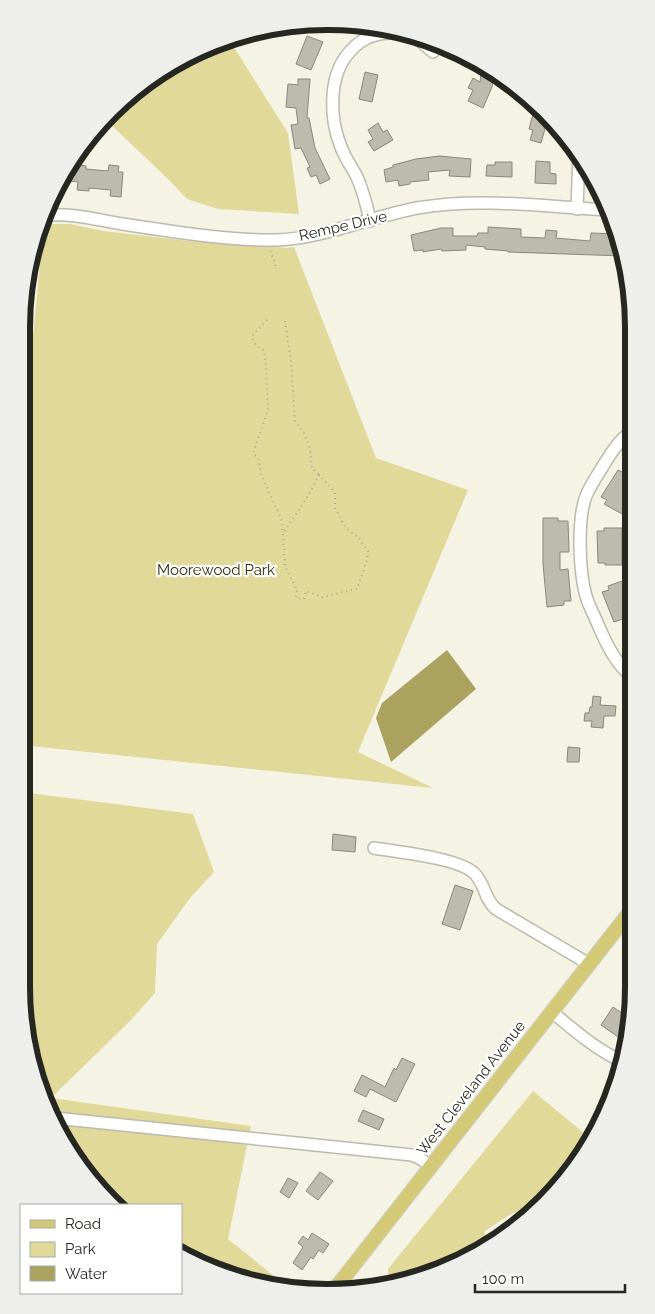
<svg xmlns="http://www.w3.org/2000/svg" width="655" height="1314" viewBox="0 0 655 1314" font-family="Raleway,sans-serif">
<style>
.green{fill:#e1d999}
.water{fill:#aba260}
.building{fill:#bcbbad;stroke:#89877b}
.lines{fill:none;stroke-linecap:round;stroke-linejoin:round}
.minor-casing{stroke:#bbbaac;stroke-width:14}
.major-casing{stroke:#d4d4d3;stroke-width:16}
.path{stroke:#a5a499;stroke-width:2;stroke-dasharray:1 4;stroke-linecap:butt}
.minor{stroke:#fff;stroke-width:11}
.major{stroke:#d3c976;stroke-width:14}
.labels{text-anchor:middle;stroke-width:4.5;stroke-linejoin:round;paint-order:stroke}
.street-label{font-size:15px;fill:#272722;stroke:#fff}
.park-label{font-size:15px;fill:#322d0f;stroke:#fff}
.rim{fill:none;stroke:#272722;stroke-width:6}
</style>
<rect width="100%" height="100%" fill="#f4f3e4"/>
<g class="green">
<polygon points="228,38 288,133 299,214 218,209 187,199 167,178 107,121 125,97"/>
<polygon points="44,224 70,224 103,231 189,241 230,242 286,248 294,247 376,458 468,490 358,752 433,788 21,745 22,449"/>
<polygon points="21,792 193,814 214,872 190,898 157,944 155,993 130,1021 51,1098 251,1126 228,1239 289,1288 267,1287 181,1251 181,1205 119,1205 85,1173 38,1085 21,986"/>
<polygon points="533,1091 590,1138 545,1202 511,1214 485,1231 484,1246 463,1261 389,1283 388,1269"/>
</g>
<polygon class="water" points="447,650 476,689 391,762 376,718 382,703"/>
<g class="building">
<polygon points="307,36 323,42 311,70 296,64"/>
<polygon points="482,65 494,73 492,87 483,108 468,101 473,90 468,88 473,78 480,82"/>
<polygon points="365,72 378,75 372,102 359,99"/>
<polygon points="298,79 310,79 307,118 309,118 315,148 330,179 320,184 316,175 311,177 307,168 310,167 301,148 295,149 291,125 298,124 296,108 286,107 288,84 298,85"/>
<polygon points="533,114 548,118 541,143 530,140 533,130 529,129"/>
<polygon points="378,123 383,132 387,130 393,140 374,151 368,142 373,139 368,130"/>
<polygon points="439,156 471,159 470,177 449,176 450,170 428,172 429,180 410,182 410,184 399,186 398,180 386,182 384,170 393,167 393,165 416,159"/>
<polygon points="536,161 550,162 550,173 556,174 556,184 535,183"/>
<polygon points="495,162 512,162 512,177 486,176 487,165 495,165"/>
<polygon points="74,164 86,166 86,169 108,171 109,165 119,166 118,172 123,172 121,197 110,196 111,190 89,188 89,191 77,190 78,182 62,180"/>
<polygon points="488,227 521,229 521,237 545,238 546,230 557,231 556,238 590,241 591,233 617,234 623,256 508,252 508,251 485,249 485,247 466,245 466,250 442,251 441,249 423,252 423,250 414,251 411,235 441,228 453,228 453,236 477,236 478,233 488,233"/>
<polygon points="618,470 632,477 632,495 622,514 604,504 607,500 601,497"/>
<polygon points="543,518 558,518 558,521 568,521 569,552 560,552 560,570 568,569 571,601 564,601 564,605 547,607 543,564"/>
<polygon points="604,528 622,528 622,565 605,565 605,563 598,563 597,531 604,531"/>
<polygon points="625,580 632,599 632,616 614,622 602,592 609,590 608,586"/>
<polygon points="593,696 601,697 600,705 616,706 615,716 604,716 603,728 591,727 592,721 584,721 585,713 589,713 590,707 592,707"/>
<polygon points="568,747 580,748 579,762 567,762"/>
<polygon points="333,834 356,837 355,852 332,850"/>
<polygon points="455,885 473,891 460,930 442,924"/>
<polygon points="613,1007 628,1017 622,1026 627,1029 624,1041 601,1025"/>
<polygon points="402,1058 415,1064 396,1102 370,1089 366,1097 354,1091 362,1075 385,1087 394,1068 396,1070"/>
<polygon points="363,1110 384,1119 379,1130 358,1121"/>
<polygon points="320,1172 333,1181 318,1200 306,1191"/>
<polygon points="288,1178 298,1183 289,1198 280,1192"/>
<polygon points="312,1233 329,1244 323,1253 319,1250 313,1259 311,1257 302,1270 293,1263 303,1247 298,1243 303,1236 308,1240"/>
</g>
<g class="lines">
<g class="minor-casing">
<g id="minor">
<polyline points="420,41 433,52"/>
<polyline points="577,209 579,154"/>
<path d="M47 215C72 213 98 220 122 224 170 231 228 241 277 240 325 238 370 217 417 208 480 197 547 207 610 210"/>
<path d="M370 221C367 206 363 191 357 177 352 167 345 158 341 147 330 120 328 79 347 55 358 41 370 34 389 33"/>
<path d="M632 431C619 440 611 453 603 466 597 476 590 486 586 496 577 519 579 575 587 599 590 608 595 617 599 627 607 645 616 664 632 677"/>
<path d="M374 848C398 852 458 858 474 873 485 883 484 899 496 909L589 964"/>
<path d="M552 1012C573 1029 594 1048 619 1060"/>
<polyline points="55,1118 412,1155 421,1159 431,1167"/>
</g>
</g>
<g class="major-casing">
<polyline id="major" points="335,1289 633,908"/>
</g>
<g class="path">
<polyline points="270,251 275,263 276,270"/>
<path d="M267 320 252 336C253 344 257 346 264 350L266 366 268 410 253 453 259 460 261 474 282 521 285 566 297 590 296 598 304 599 306 591 322 597 357 589 367 560 368 551 358 537 346 528 335 508V492L319 475 308 496 284 532"/>
<polyline points="285,321 291,361 295,421 304,433 310,449 312,468 319,475"/>
</g>
<use href="#minor" class="minor"/>
<use href="#major" class="major"/>
</g>
<g class="labels">
<g class="street-label">
<text transform="translate(343 226) rotate(-13)" y="5">Rempe Drive</text>
<text transform="translate(471 1088) rotate(-52)" y="5">West Cleveland Avenue</text>
</g>
<g class="park-label">
<text x="216" y="575">Moorewood Park</text>
</g>
</g>
<path d="M0 0H655V1314H0ZM327 30H328A297 297 0 0 1 625 327V987A297 297 0 0 1 328 1284H327A297 297 0 0 1 30 987V327A297 297 0 0 1 327 30Z" fill="#eeeeed" fill-rule="evenodd"/>
<path class="rim" d="M327 30H328A297 297 0 0 1 625 327V987A297 297 0 0 1 328 1284H327A297 297 0 0 1 30 987V327A297 297 0 0 1 327 30Z"/>
<rect x="20" y="1204" width="162" height="90" fill="#ffffff" stroke="#a9a9a7"/>
<rect x="30" y="1220" width="25" height="8" fill="#d3c976" stroke="#a9a9a7"/>
<text x="65" y="1229" font-size="15" fill="#272722">Road</text>
<rect x="30" y="1242" width="25" height="15" fill="#e1d999" stroke="#a9a9a7"/>
<text x="65" y="1254" font-size="15" fill="#272722">Park</text>
<rect x="30" y="1266" width="25" height="15" fill="#aba260" stroke="#a9a9a7"/>
<text x="65" y="1279" font-size="15" fill="#272722">Water</text>
<path d="M475 1284v8h150v-8" fill="none" stroke="#272722" stroke-width="2.5"/>
<text x="482" y="1284" font-size="15" fill="#272722" stroke="#ffffff" stroke-width="4" paint-order="stroke">100 m</text>
</svg>
